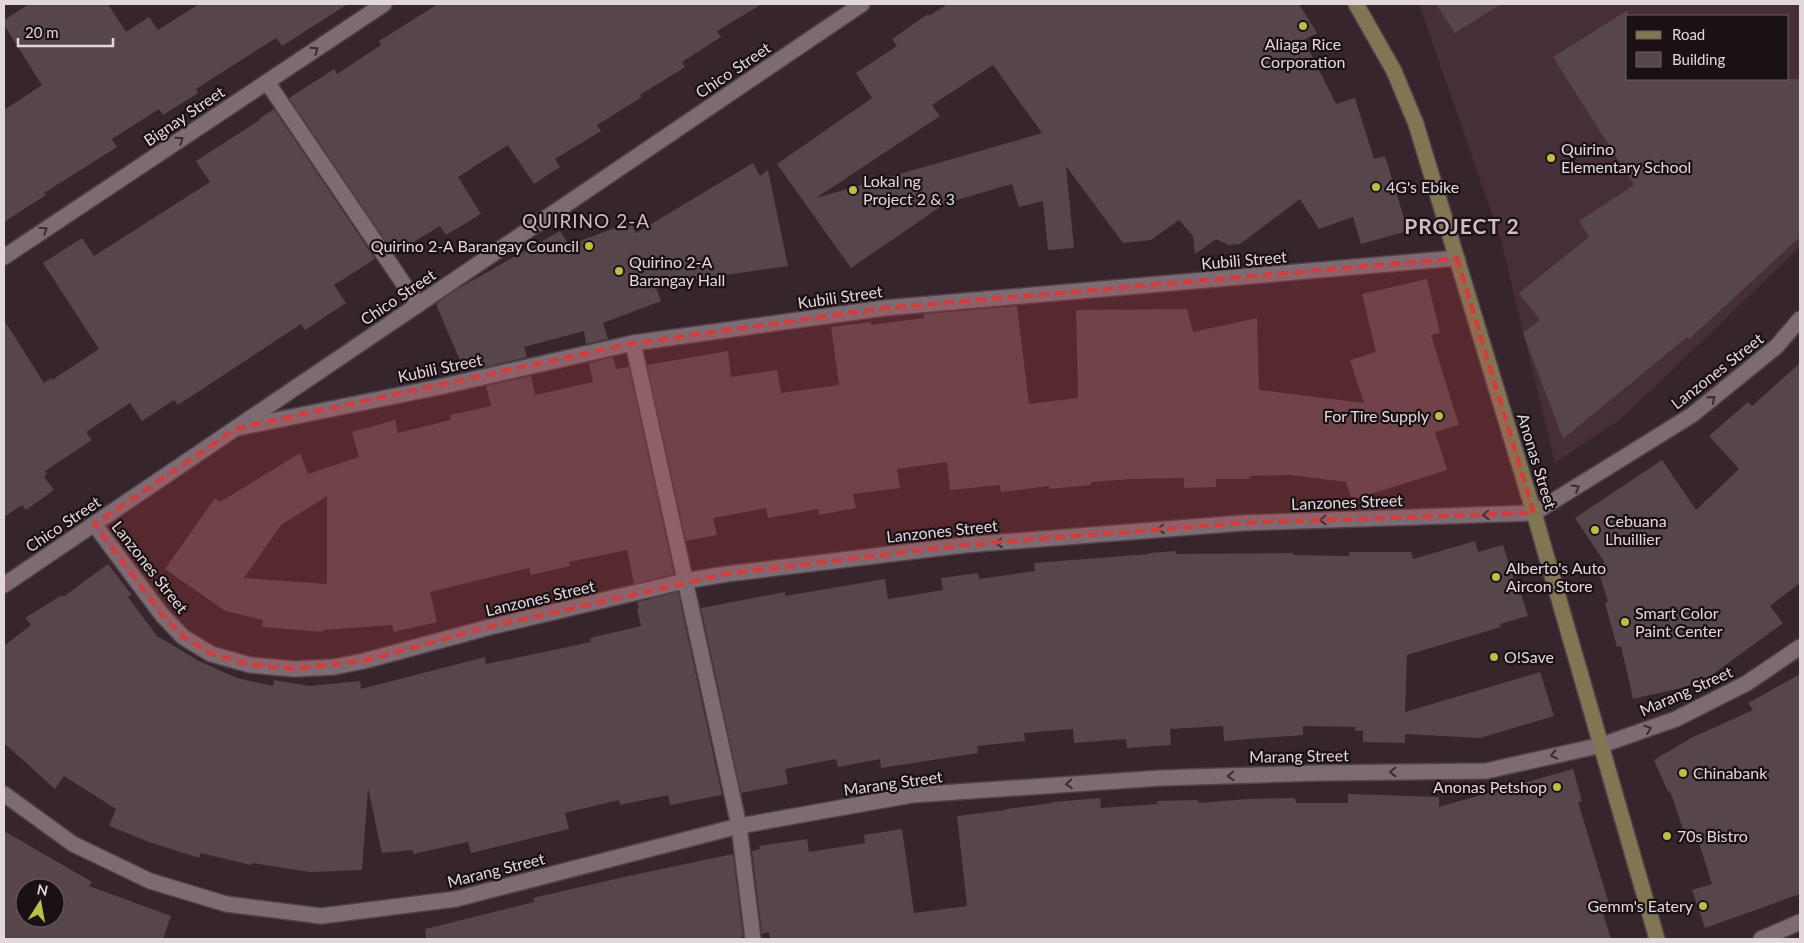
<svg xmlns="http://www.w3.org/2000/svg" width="1804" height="943" viewBox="0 0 1804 943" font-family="Lato,sans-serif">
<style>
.built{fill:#462f39;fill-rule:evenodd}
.building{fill:#57454c;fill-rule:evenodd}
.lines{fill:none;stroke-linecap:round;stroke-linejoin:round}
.lane-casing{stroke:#504248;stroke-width:18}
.street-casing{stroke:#504248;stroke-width:18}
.secondary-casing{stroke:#504248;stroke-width:18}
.lane{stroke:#7e6a72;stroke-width:15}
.street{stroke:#7e6a72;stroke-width:15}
.secondary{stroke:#827554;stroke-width:15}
.oneway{stroke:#372c30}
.marked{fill:#d73a3a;fill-opacity:0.2;stroke:#d73a3a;stroke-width:4;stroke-dasharray:10 6;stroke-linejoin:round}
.poi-dot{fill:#b9c046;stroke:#191114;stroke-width:2}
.labels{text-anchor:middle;stroke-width:4.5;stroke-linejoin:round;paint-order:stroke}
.poi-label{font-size:16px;fill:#e2d7db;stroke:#191114;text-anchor:start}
.street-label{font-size:16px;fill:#e2d7db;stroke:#191114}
.quarter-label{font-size:19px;letter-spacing:1px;fill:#d0bac3;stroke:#191114}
.district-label{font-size:21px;font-weight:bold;letter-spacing:1px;fill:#d0bac3;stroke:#191114}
</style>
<rect width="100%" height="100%" fill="#36252c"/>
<path class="built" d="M1419 4H1800V247L1622 418 1555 463 1500 237ZM1628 16H1788V79H1628Z"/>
<g class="building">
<polygon points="29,4 108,4 126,32 149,17 158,30 199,4 348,4 282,46 276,38 196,89 198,93 163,115 159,109 112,139 117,147 44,193 46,195 4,222 4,110 42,85 4,25 4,20"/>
<polygon points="438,4 762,4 717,31 721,37 682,62 685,67 640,95 642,97 597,125 601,131 555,159 560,167 534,184 508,145 458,177 481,214 446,235 440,226 397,252 394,247 391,249 289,98 334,69 337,74 381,45 379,41"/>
<path d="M948 4H1299L1317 33 1304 40 1336 104 1355 98 1374 159 1385 156 1408 231 1361 244 1353 217 1319 229 1300 199 1240 244 1228 245 1216 239 1195 254 1193 236 1179 220 1151 240 1123 243 1066 166 1074 248 1048 250 1043 201 1019 207 1012 184 946 203 851 268 777 164 872 98 856 73 897 46 892 39 928 14 929 16ZM993 65 1042 133 816 198 940 116 932 105Z"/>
<polygon points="1436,4 1501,4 1455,33"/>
<polygon points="1628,10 1628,79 1800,79 1800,237 1689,339 1687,337 1563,439 1523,333 1540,320 1519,293 1589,237 1579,221 1634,185 1553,57"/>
<polygon points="274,109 375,259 334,285 346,303 305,330 301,324 178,405 174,400 142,421 130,403 86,432 92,440 45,471 47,474 44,477 54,490 26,510 22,505 4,517 4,320 44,383 51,378 52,380 99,349 43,263 82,238 94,256 210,182 196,161 260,120 259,119"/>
<polygon points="753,163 760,176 768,170 788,266 655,285 661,301 603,323 608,339 586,344 584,331 524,347 527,357 482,368 480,358 461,363 436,304 454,291 560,231 569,245 631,222 636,233"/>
<polygon points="1427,279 1440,333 1431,335 1459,425 1435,432 1447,470 1352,500 1346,482 1290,475 1249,476 1249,479 1216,479 1216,487 1184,488 1184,478 1131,479 1091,482 1091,485 1049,489 1049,486 1001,492 1000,485 950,490 947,462 897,469 900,488 853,494 856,508 819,515 818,509 768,518 766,508 713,518 717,535 686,541 647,365 728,351 731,377 777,370 781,393 839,385 831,327 871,322 871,325 924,318 924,314 1017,306 1029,404 1078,398 1076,310 1187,309 1193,332 1257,318 1259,390 1364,403 1350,360 1376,352 1362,294"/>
<path d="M613 357 616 369 629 367 674 574 634 584 627 550 569 562 570 566 531 575 529 568 430 592 437 622 394 632 392 625 323 630V632L262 627 263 620 225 611 165 569 215 498 220 502 300 453 308 474 359 457 352 432 395 420 398 433 451 420 450 415 491 406 486 386 531 376 535 395 593 382 589 363ZM327 496V584L244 578 281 525Z"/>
<polygon points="1800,363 1800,583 1770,606 1783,623 1708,678 1685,687 1633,699 1621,646 1617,647 1605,603 1608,602 1597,566 1605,563 1575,518 1662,460 1696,510 1739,469 1709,436 1748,402 1752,406"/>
<polygon points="1475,541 1478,552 1503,545 1516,587 1519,587 1528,616 1500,624 1501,627 1407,655 1405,712 1540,672 1554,716 1480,738 1405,734 1405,743 1363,742 1363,731 1355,731 1355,728 1357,727 1303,726 1303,735 1224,741 1223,726 1170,729 1171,745 1127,748 1126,739 1074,743 1073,729 1024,733 1025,741 977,746 978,753 881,768 880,759 838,767 836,759 785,769 788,784 741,793 701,608 785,592 785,596 885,579 888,599 943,590 941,578 978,573 979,579 1035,571 1034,563 1149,554 1149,553 1176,551 1176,554 1293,553 1293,555 1349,556 1349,552 1411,552 1413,559"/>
<polygon points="108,564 131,594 128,597 157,636 199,661 237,678 273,686 274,680 310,686 360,681 361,689 485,657 486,664 591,642 590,638 641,626 637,609 639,608 637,602 678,592 722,795 670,805 668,795 620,805 619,800 565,813 569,829 471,853 468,842 413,854 413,850 382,853 368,788 362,870 310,872 252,863 251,865 201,853 199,858 149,842 109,826 116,809 64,776 55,789 4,743 4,646 31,625 25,618 62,595 63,597"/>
<polygon points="1800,674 1800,894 1705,928 1692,890 1712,884 1696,834 1686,838 1670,791 1668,792 1654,760 1691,738 1753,710 1748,703"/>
<polygon points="1573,769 1582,801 1578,802 1610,907 1602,910 1611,939 770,939 769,932 762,934 752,851 760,849 759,846 807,839 809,852 865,843 864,835 902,829 914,913 967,906 957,816 1006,810 1006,809 1053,803 1053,802 1100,798 1101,808 1157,804 1157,801 1198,800 1198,803 1248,799 1295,798 1296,803 1348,803 1348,794 1439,797 1439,807"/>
<path d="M4 831 92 882 89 886 171 916 163 939H4ZM25 888H55V918H25Z"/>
<polygon points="733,854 743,937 733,939 426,939 425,929 534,902 533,898 619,878"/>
</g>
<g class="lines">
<g class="lane-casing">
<g id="lane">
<polyline points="267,82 418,305"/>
<polyline points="633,343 739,826 753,939"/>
</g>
</g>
<g class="street-casing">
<g id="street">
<polyline points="4,257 384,4"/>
<polyline points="237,428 439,387 633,343 884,308 1457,258"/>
<polyline points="94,524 162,615 183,637 211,654 250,665 294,669 334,667 364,661 490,627 685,581 727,574 965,545 1243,523 1534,513 1692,415 1777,346 1800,319"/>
<polyline points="4,585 862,4"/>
<polyline points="4,794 73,844 150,881 226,904 321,916 456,899 739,826 912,795 1161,778 1319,773 1486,771 1602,745 1676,719 1747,683 1800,647"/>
<polyline points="1761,939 1800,922"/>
</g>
</g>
<g class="secondary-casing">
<polyline id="secondary" points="1356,4 1394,71 1416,124 1534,513 1657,939"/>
</g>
<use href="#lane" class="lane"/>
<use href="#street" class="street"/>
<use href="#secondary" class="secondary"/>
</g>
<defs><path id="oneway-chevron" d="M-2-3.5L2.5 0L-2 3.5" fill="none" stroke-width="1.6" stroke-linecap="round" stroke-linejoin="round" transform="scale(1.25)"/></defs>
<g class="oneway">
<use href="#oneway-chevron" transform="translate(315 50) rotate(-34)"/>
<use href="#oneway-chevron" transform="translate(180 140) rotate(-34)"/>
<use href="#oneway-chevron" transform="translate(44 230) rotate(-34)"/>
<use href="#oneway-chevron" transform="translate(1712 399) rotate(-39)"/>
<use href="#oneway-chevron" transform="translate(1576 488) rotate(-31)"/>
<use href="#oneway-chevron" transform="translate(1486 515) rotate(178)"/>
<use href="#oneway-chevron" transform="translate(1323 520) rotate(178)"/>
<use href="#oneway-chevron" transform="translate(1161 529) rotate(175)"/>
<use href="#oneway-chevron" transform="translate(999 543) rotate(175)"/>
<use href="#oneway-chevron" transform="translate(1648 729) rotate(-19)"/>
<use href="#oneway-chevron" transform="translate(1554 755) rotate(167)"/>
<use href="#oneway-chevron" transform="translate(1393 772) rotate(179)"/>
<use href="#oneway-chevron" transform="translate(1231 776) rotate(178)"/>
<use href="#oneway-chevron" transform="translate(1069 784) rotate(176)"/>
</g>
<path class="marked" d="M1457 258 1534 513 1243 523 965 545 727 574 490 627 364 661 294 669 250 665 211 654 183 637 162 615 94 524 237 428 633 343 884 308Z"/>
<g class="poi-dot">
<circle cx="1303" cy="26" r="5"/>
<circle cx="1551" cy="158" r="5"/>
<circle cx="1376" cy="187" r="5"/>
<circle cx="853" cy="190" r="5"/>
<circle cx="589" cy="246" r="5"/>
<circle cx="619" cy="271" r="5"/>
<circle cx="1439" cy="416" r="5"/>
<circle cx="1595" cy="530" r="5"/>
<circle cx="1496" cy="577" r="5"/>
<circle cx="1625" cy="622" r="5"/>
<circle cx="1494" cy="657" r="5"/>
<circle cx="1683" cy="773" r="5"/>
<circle cx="1557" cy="787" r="5"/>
<circle cx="1667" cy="836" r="5"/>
<circle cx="1703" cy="906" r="5"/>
</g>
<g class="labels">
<g class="poi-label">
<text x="1303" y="50" text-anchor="middle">Aliaga Rice<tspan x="1303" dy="18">Corporation</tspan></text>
<text x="1561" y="155">Quirino<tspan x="1561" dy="18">Elementary School</tspan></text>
<text x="863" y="187">Lokal ng<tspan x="863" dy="18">Project 2 &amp; 3</tspan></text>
<text x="1386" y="193">4G's Ebike</text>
<text x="579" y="252" text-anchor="end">Quirino 2-A Barangay Council</text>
<text x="629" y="268">Quirino 2-A<tspan x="629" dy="18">Barangay Hall</tspan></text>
<text x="1429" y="422" text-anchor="end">For Tire Supply</text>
<text x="1605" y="527">Cebuana<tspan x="1605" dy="18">Lhuillier</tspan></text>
<text x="1506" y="574">Alberto's Auto<tspan x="1506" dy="18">Aircon Store</tspan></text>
<text x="1635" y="619">Smart Color<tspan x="1635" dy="18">Paint Center</tspan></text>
<text x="1504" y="663">O!Save</text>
<text x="1693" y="779">Chinabank</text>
<text x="1547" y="793" text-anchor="end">Anonas Petshop</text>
<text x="1677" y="842">70s Bistro</text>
<text x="1693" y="912" text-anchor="end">Gemm's Eatery</text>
</g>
<g class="street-label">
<text transform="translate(733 70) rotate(-34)" y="6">Chico Street</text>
<text transform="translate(184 116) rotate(-34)" y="6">Bignay Street</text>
<text transform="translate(1244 260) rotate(-5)" y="6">Kubili Street</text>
<text transform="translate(398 297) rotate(-34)" y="6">Chico Street</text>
<text transform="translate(840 297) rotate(-8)" y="6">Kubili Street</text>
<text transform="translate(440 368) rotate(-12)" y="6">Kubili Street</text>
<text transform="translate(1717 371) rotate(-38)" y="6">Lanzones Street</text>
<text transform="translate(1537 461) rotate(73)" y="6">Anonas Street</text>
<text transform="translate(1347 502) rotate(-2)" y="6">Lanzones Street</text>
<text transform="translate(63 524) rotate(-34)" y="6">Chico Street</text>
<text transform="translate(942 531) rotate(-6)" y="6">Lanzones Street</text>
<text transform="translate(150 567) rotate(52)" y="6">Lanzones Street</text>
<text transform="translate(540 598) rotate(-13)" y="6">Lanzones Street</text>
<text transform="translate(1686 691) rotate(-24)" y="6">Marang Street</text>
<text transform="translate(1299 756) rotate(-1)" y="6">Marang Street</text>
<text transform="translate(893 783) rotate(-8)" y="6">Marang Street</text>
<text transform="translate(496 870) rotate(-14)" y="6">Marang Street</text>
</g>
<g class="quarter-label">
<text x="586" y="228">QUIRINO 2-A</text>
</g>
<g class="district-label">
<text x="1462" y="234">PROJECT 2</text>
</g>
</g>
<rect width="1804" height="943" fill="none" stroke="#e2d7db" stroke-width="10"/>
<rect x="1626" y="15" width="162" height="65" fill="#191114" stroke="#696064"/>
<rect x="1636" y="31" width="25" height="8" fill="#827554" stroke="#696064"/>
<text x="1672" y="40" font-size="15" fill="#e2d7db">Road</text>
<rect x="1636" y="52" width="25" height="15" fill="#57454c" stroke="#696064"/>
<text x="1672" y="65" font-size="15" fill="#e2d7db">Building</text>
<g transform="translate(40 903) rotate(11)"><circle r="24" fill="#191114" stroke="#696064"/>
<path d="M0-4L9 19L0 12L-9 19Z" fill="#b9c046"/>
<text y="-8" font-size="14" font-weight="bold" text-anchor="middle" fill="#e2d7db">N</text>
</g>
<path d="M18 38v8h95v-8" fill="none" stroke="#e2d7db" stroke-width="2.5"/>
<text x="25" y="38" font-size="15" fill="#e2d7db" stroke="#191114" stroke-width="4" paint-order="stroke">20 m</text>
</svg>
